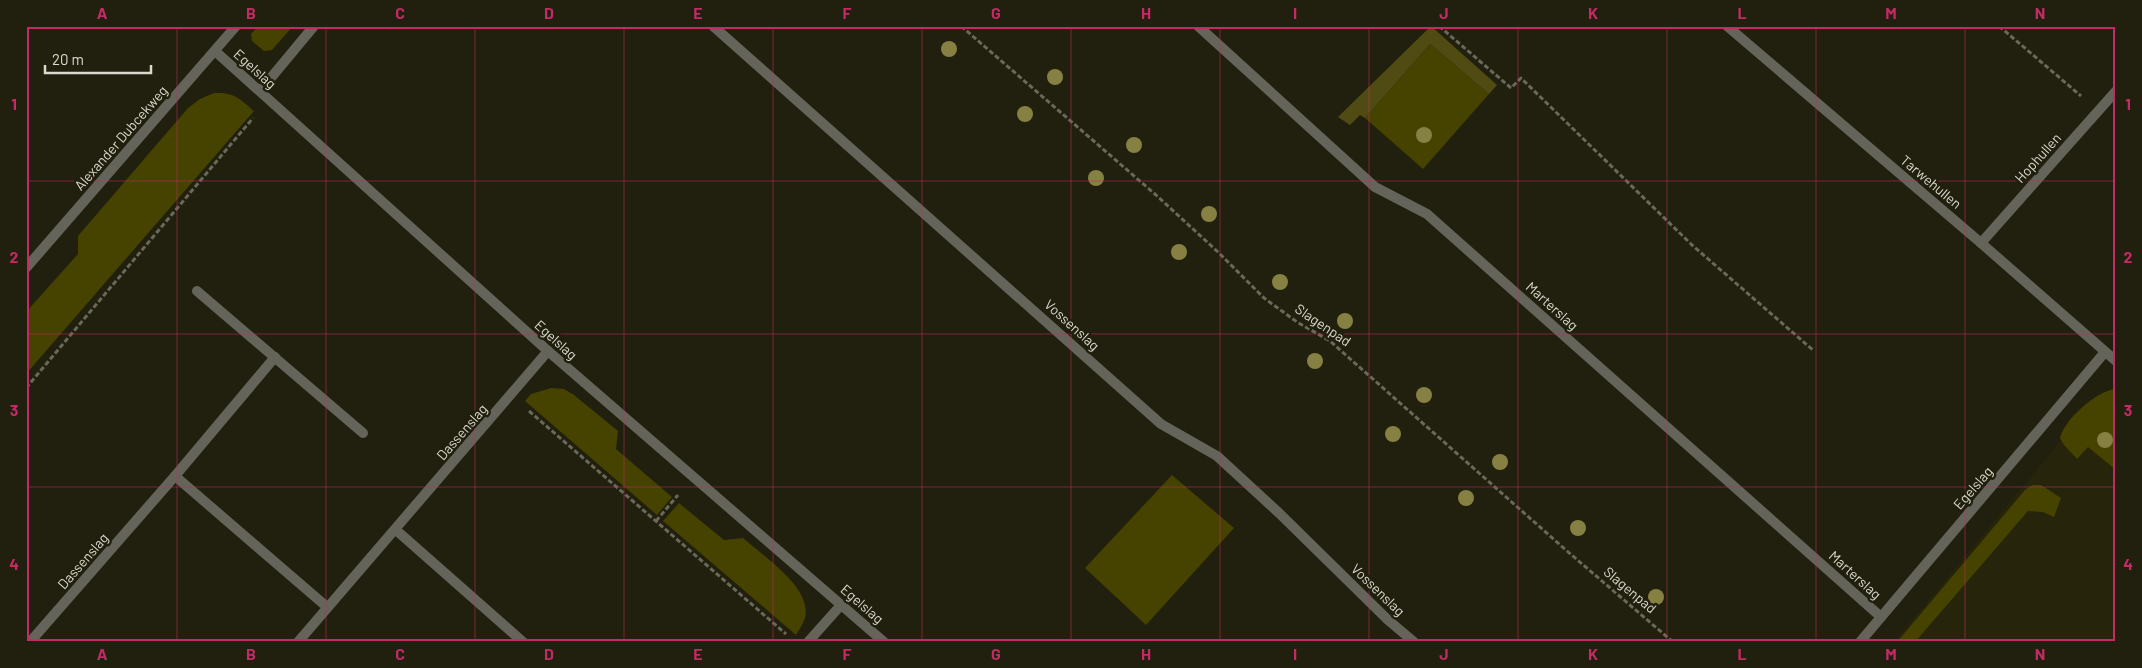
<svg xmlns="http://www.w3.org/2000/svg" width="2142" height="668" viewBox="0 0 2142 668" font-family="Barlow,sans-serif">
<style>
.built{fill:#26250b}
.green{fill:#464200}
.forest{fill:#4f4b13}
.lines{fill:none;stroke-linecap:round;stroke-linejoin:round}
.path{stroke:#6a6859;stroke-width:3;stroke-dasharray:5 2.5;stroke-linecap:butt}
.minor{stroke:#64645a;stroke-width:10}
.tertiary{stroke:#64645a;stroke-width:10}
.tree{fill:#868142}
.grid{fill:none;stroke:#c42b66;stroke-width:1;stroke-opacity:0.55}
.labels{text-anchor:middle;stroke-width:5;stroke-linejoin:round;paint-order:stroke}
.street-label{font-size:14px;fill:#dad9ce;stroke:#211f0d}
.neatline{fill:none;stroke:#c42b66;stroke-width:2}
.grid-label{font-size:16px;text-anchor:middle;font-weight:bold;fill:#c42b66}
</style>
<rect width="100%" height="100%" fill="#211f0d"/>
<polygon class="built" points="2090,405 2116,405 2116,642 1894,642"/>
<g class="green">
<polygon points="258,26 293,26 272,50 264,51 252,41 251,34"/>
<polygon points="1430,44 1489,94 1423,169 1365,118"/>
<path d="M214 93C234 92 239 98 254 111L26 374V312L78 254V236L188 108 200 99Z"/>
<polygon points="551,388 564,389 574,395 618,431 616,449 672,497 657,515 525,401 531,394"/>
<path d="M2116 389V470L2088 447 2077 459 2064 445 2060 438C2064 420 2097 390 2116 389Z"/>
<polygon points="1172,475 1234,528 1146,625 1085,568"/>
<polygon points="2032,485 2041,485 2061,498 2054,517 2043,512 2028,511 1915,642 1897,642 2025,490"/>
<path d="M679 503 724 540 743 538C763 556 813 588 805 618 803 624 799 630 796 635L663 521Z"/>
</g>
<polygon class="forest" points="1431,26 1497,85 1489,94 1430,44 1365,118 1360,115 1350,125 1338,117"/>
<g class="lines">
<g class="path">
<polyline points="961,26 1156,195 1218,252 1264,298 1297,322 1330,341 1567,551 1673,642"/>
<polyline points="1439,26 1511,88 1521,78 1692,245 1814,351"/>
<polyline points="1999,26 2081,96"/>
<polyline points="26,388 253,118"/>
<polyline points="529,411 786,634"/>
<polyline points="656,521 678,495"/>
</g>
<g class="minor">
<polyline points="713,26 1161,424 1217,456 1279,513 1388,620 1414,642"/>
<polyline points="1198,26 1375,187 1427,214 1881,617"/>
<polyline points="1727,26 1981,243 2116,361"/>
<polyline points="215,51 548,351 884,642"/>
<polyline points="260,91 314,26"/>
<polyline points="1981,243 2116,91"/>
<polyline points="197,291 363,433"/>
<polyline points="175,476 327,607"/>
<polyline points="396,530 523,642"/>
<polyline points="30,642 175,476 275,357"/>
<polyline points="298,642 548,351"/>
<polyline points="808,642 841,605"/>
<polyline points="1860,642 2105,352"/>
</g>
<polyline class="tertiary" points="26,268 236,26"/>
</g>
<g class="tree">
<circle cx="949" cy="49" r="8"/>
<circle cx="1055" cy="77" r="8"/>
<circle cx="1025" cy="114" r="8"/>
<circle cx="1424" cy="135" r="8"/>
<circle cx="1134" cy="145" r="8"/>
<circle cx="1096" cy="178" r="8"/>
<circle cx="1209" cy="214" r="8"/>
<circle cx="1179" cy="252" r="8"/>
<circle cx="1280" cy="282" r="8"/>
<circle cx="1345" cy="321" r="8"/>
<circle cx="1315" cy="361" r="8"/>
<circle cx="1424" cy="395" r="8"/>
<circle cx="1393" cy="434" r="8"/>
<circle cx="2105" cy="440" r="8"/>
<circle cx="1500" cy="462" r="8"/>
<circle cx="1466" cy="498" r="8"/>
<circle cx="1578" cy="528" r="8"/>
<circle cx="1656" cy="597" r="8"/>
</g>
<path class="grid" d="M177 26V642M326 26V642M475 26V642M624 26V642M773 26V642M922 26V642M1071 26V642M1220 26V642M1369 26V642M1518 26V642M1667 26V642M1816 26V642M1965 26V642M26 181H2116M26 334H2116M26 487H2116"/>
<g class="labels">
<g class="street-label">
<text transform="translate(255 69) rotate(42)" y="5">Egelslag</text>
<text transform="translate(121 138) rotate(-49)" y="5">Alexander Dubcekweg</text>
<text transform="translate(2038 158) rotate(-48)" y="5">Hophullen</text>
<text transform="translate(1931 182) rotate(40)" y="5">Tarwehullen</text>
<text transform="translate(1552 306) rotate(42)" y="5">Marterslag</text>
<text transform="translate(1072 325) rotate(42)" y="5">Vossenslag</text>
<text transform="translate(1323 325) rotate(34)" y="5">Slagenpad</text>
<text transform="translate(556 340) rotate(42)" y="5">Egelslag</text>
<text transform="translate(462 432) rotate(-49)" y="5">Dassenslag</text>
<text transform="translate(1973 488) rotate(-49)" y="5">Egelslag</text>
<text transform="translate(83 561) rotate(-49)" y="5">Dassenslag</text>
<text transform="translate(1855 575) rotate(42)" y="5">Marterslag</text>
<text transform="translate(1378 590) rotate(44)" y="5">Vossenslag</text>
<text transform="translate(1630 590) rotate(40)" y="5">Slagenpad</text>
<text transform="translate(862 604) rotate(41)" y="5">Egelslag</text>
</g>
</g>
<rect width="2142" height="668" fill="none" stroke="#211f0d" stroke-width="55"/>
<path d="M45 65v8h106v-8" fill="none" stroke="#dad9ce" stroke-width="2.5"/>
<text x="52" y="65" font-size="15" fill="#dad9ce" stroke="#211f0d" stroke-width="4" paint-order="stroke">20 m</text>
<rect x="28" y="28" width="2086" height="612" class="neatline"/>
<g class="grid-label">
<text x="102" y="19">A</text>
<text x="251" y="19">B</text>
<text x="400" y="19">C</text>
<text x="549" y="19">D</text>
<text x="698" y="19">E</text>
<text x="847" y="19">F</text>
<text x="996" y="19">G</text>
<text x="1146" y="19">H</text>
<text x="1295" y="19">I</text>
<text x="1444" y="19">J</text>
<text x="1593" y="19">K</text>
<text x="1742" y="19">L</text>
<text x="1891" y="19">M</text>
<text x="2040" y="19">N</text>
<text x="14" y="110">1</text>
<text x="2128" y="110">1</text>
<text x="14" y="263">2</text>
<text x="2128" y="263">2</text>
<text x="14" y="416">3</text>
<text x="2128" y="416">3</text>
<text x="14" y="570">4</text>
<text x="2128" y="570">4</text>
<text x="102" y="660">A</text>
<text x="251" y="660">B</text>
<text x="400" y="660">C</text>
<text x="549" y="660">D</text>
<text x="698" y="660">E</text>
<text x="847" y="660">F</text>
<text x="996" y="660">G</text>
<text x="1146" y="660">H</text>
<text x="1295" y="660">I</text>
<text x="1444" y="660">J</text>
<text x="1593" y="660">K</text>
<text x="1742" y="660">L</text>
<text x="1891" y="660">M</text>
<text x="2040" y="660">N</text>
</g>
</svg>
